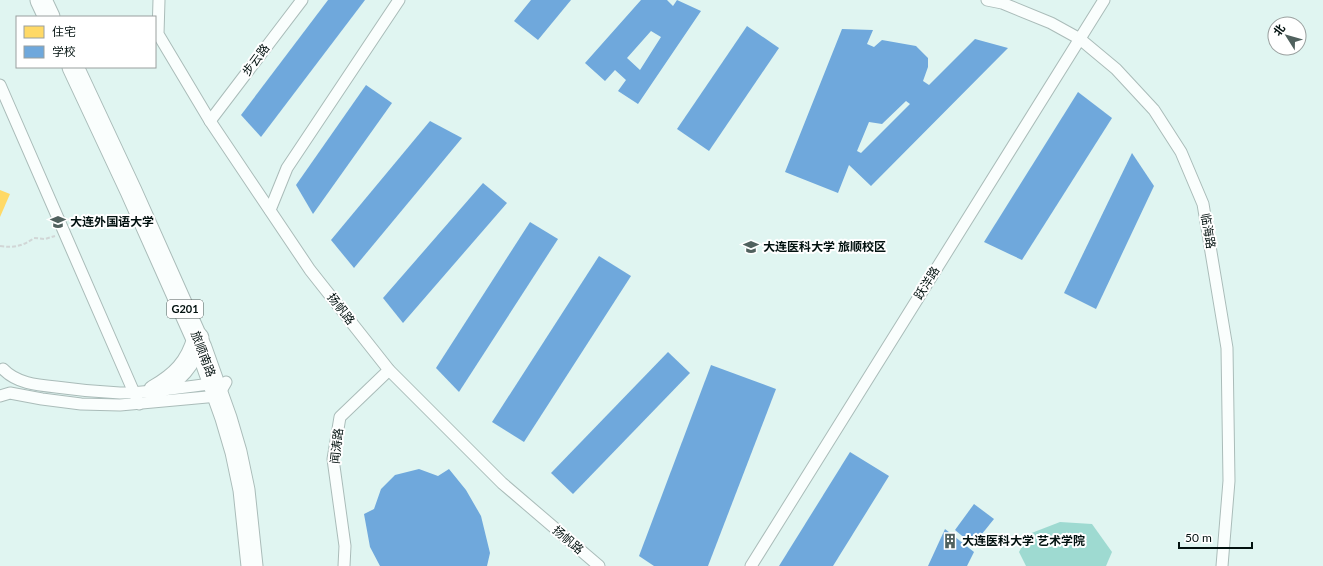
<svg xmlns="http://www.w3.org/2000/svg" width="1323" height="566" viewBox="0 0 1323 566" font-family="Lato,'Noto Sans SC',sans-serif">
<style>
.water{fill:#9edad1}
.homes{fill:#ffd966}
.schools{fill:#6fa8dc;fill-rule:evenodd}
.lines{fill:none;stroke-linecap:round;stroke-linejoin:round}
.street-casing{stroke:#aabcb9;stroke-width:13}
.highway-casing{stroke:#aabcb9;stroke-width:23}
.path{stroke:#d1d6d6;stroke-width:2;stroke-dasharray:4 2;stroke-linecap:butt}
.street{stroke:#fafefd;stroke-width:11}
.highway{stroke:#fafefd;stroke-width:21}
.labels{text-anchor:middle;stroke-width:4;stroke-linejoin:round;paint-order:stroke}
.shield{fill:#fff;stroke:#4e5857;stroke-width:1}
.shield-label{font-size:11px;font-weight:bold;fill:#02110f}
.street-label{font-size:12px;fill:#02110f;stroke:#fff}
.poi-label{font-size:12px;font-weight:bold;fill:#02110f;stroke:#fff;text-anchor:start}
</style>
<rect width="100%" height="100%" fill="#e0f5f1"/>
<polygon class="water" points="1060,522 1092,524 1112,552 1106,566 1026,566 1019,552 1029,534"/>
<polygon class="homes" points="0,190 10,194 0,217"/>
<g class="schools">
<polygon points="328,0 365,0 261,137 241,115"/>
<polygon points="531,0 571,0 538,40 514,21"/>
<path d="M641 0H667L673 6 677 0 701 11 638 104 618 91 626 80 615 70 605 81 585 63ZM651 31 661 37 640 70 627 58Z"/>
<polygon points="747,26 779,48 709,151 677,129"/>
<path d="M842 29 873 30 867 44 874 47 882 40 916 46 928 58V67L923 81 929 85 975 39 1008 48 871 186 849 165 838 193 785 172ZM906 101 910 104 861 153 857 151 869 122 882 124Z"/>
<polygon points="366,85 392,103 313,214 296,185"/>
<polygon points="1078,92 1112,118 1022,260 984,242"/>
<polygon points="430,121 462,138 354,268 331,240"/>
<polygon points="1132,153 1154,186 1096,309 1064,293"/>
<polygon points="483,183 507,203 403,323 383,298"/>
<polygon points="530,222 558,239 459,392 436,368"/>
<polygon points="599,256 631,276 524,442 492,422"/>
<polygon points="668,352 690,373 573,494 551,473"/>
<polygon points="711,365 776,389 708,566 654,566 639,556"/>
<polygon points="850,452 889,476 833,566 779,566"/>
<polygon points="419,469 438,476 449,469 466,490 481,516 490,553 487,566 380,566 370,547 364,514 374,509 381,489 395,475"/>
<polygon points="974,504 994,519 973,545 955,530"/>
<polygon points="945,529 974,552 967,566 928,566"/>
</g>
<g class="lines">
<g class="street-casing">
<g id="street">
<polyline points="159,0 158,34 210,121 310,270 389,370 502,483 599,566"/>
<polyline points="987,0 1002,3 1051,23 1080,39 1116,69 1154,110 1181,152 1203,204 1227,348 1229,481 1222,566"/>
<polyline points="0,85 139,404"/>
<polyline points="210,121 302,0"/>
<polyline points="270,210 287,168 399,0"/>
<path d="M3 369C16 383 36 385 56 387 77 390 98 392 120 393 152 393 185 387 217 383"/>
<polyline points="0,396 10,393 42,399 81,404 120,405 218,396 226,382"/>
<polyline points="344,566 345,546 333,459 340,417 389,370"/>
<polyline points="751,566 1104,0"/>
</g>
</g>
<g class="highway-casing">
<g id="highway">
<polyline points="41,0 49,17"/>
<polyline points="73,67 131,191 201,348 226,418 236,452 244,490 252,566"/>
<path d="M154 391C177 378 191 364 198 338"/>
</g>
</g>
<path class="path" d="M0 246C14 248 23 246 34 238L45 239 55 236"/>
<use href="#street" class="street"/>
<use href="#highway" class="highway"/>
</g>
<defs>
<g id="university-bare" transform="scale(1.2)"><path d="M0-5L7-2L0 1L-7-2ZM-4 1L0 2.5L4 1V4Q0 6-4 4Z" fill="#50615e" stroke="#fff" stroke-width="2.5" paint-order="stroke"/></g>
<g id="building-bare" transform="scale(1.2)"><path d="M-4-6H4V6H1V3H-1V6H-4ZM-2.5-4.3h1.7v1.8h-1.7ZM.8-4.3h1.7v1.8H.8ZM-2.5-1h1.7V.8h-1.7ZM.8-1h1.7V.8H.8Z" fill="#50615e" stroke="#fff" stroke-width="2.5" paint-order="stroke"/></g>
</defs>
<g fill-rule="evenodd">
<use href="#university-bare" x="58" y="222"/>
<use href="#university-bare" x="751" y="247"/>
<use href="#building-bare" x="950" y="541"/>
</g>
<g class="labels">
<rect class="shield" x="167" y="300" width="36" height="18" rx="3"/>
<g class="shield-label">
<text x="185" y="313">G201</text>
</g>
<g class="street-label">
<text transform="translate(256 60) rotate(-53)" y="4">步云路</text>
<text transform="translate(1208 231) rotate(80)" y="4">临海路</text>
<text transform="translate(927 283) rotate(-58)" y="4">跃洋路</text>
<text transform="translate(341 309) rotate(52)" y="4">扬帆路</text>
<text transform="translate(203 354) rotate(69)" y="4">旅顺南路</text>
<text transform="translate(337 446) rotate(-84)" y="4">闻涛路</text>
<text transform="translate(568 540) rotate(40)" y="4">扬帆路</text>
</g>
<g class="poi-label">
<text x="70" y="226">大连外国语大学</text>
<text x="763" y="251">大连医科大学 旅顺校区</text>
<text x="962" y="545">大连医科大学 艺术学院</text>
</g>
</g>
<rect x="16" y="16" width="140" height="52" fill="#ffffff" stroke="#9aa09f"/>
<rect x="24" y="26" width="20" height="12" fill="#ffd966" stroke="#9aa09f"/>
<text x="52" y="36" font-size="12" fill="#02110f">住宅</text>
<rect x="24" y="46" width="20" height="12" fill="#6fa8dc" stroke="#9aa09f"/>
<text x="52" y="56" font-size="12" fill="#02110f">学校</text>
<g transform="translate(1287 36) rotate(307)"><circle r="19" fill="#ffffff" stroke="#9aa09f"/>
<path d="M0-3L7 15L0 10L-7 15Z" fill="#50615e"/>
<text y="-6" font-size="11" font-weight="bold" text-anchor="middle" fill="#02110f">北</text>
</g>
<path d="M1179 542v6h73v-6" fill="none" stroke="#02110f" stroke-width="2"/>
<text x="1185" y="542" font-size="12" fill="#02110f" stroke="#ffffff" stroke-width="3" paint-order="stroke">50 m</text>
</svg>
